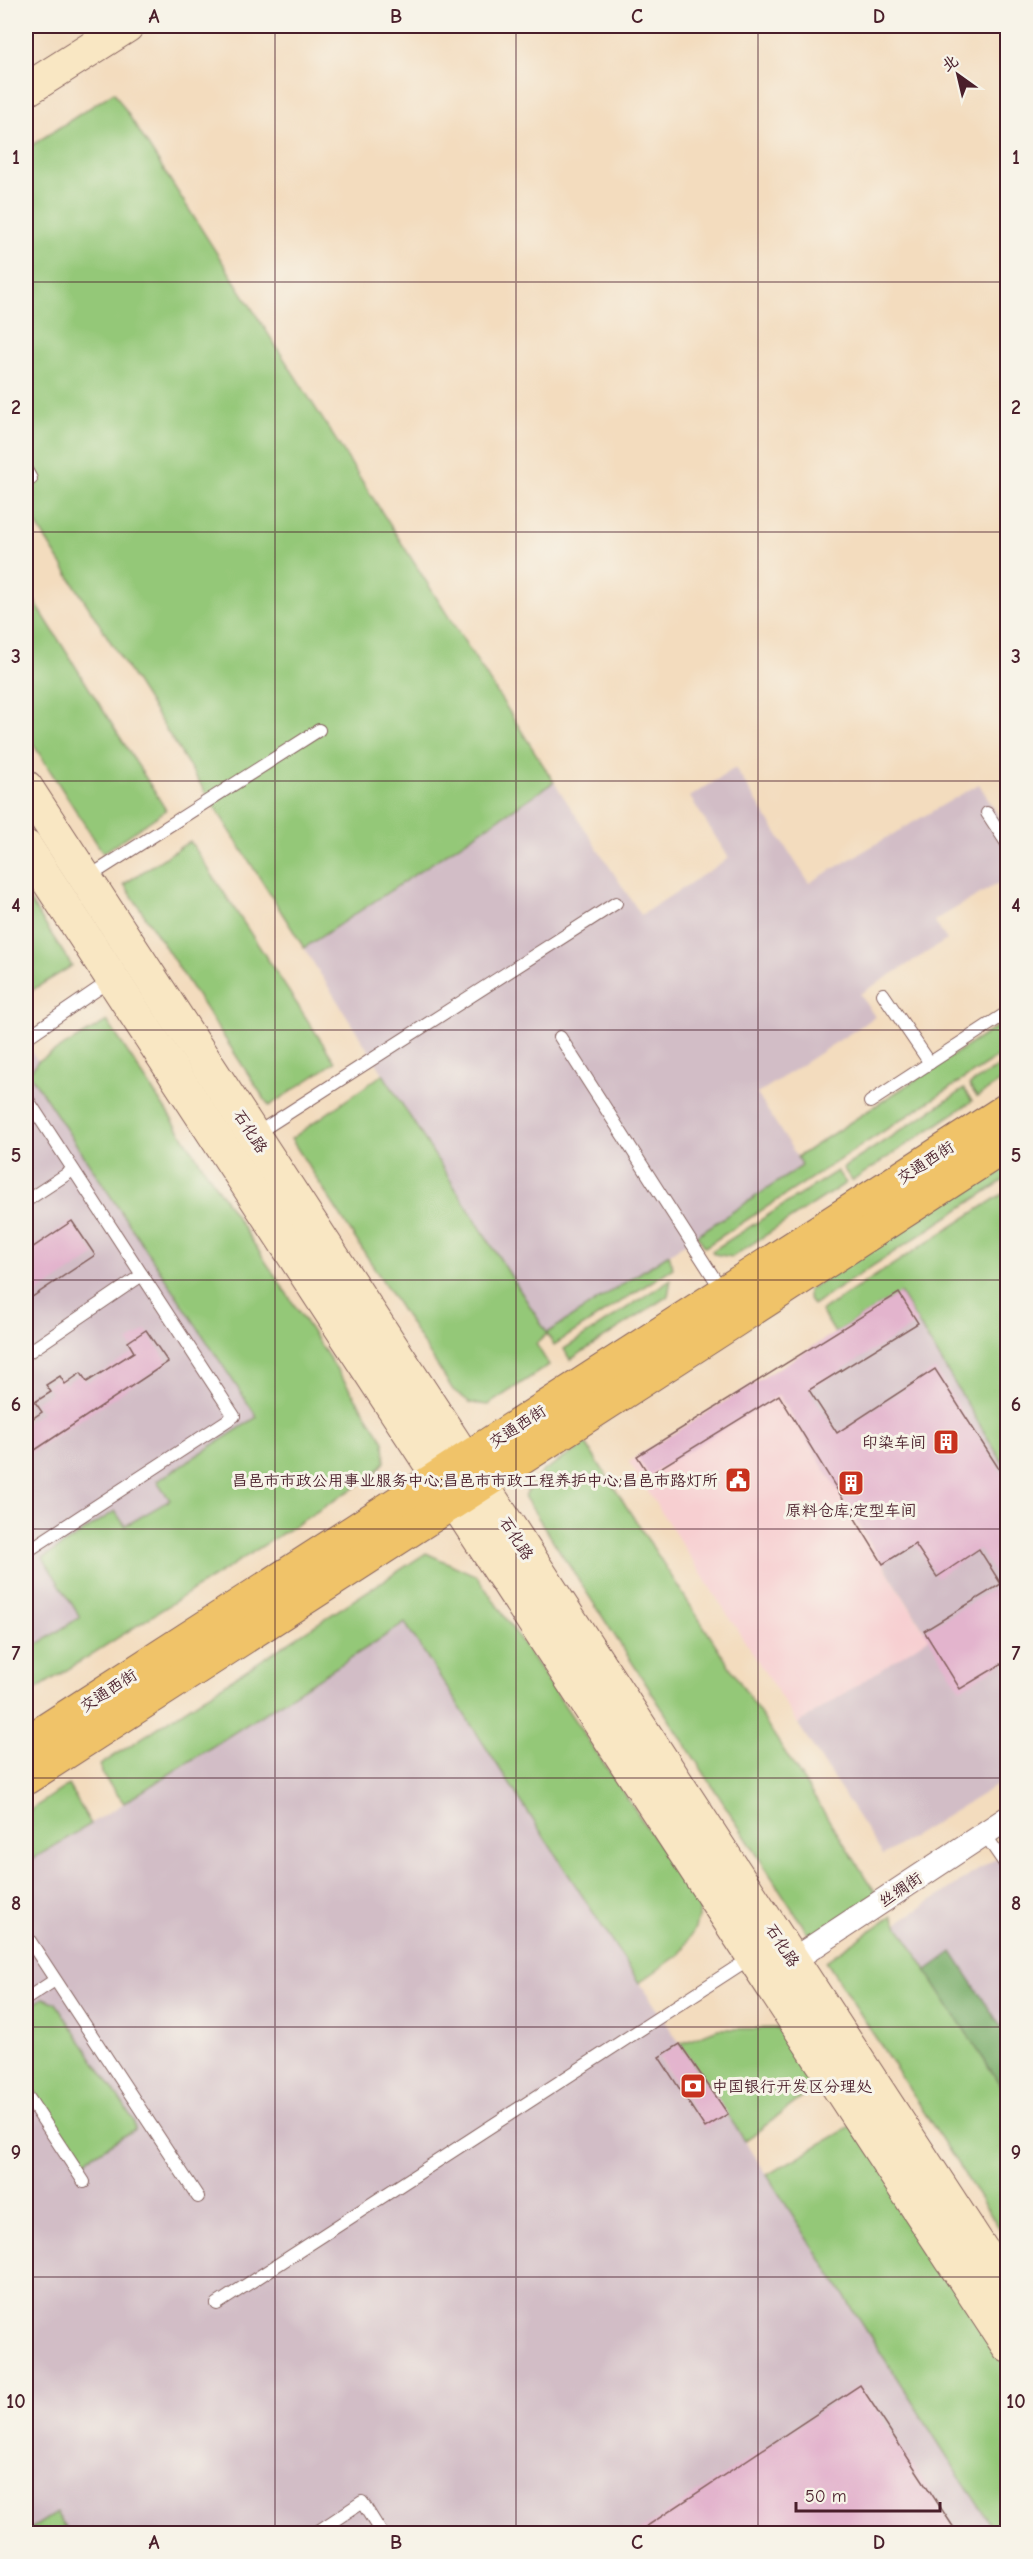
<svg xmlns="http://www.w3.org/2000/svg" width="1033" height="2559" viewBox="0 0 1033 2559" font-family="'Comic Neue','LXGW WenKai TC',sans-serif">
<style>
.built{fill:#f7cfd1}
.industrial{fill:#d2bdc6}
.green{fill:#94c878;stroke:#6f7452;stroke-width:1.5}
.forest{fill:#77ac68;stroke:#60664a;stroke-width:1.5}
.building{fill:#e3b4cd}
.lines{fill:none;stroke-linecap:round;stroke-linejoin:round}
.lane-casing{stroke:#85615e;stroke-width:14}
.street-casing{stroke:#85615e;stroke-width:26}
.secondary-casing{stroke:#85615e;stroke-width:35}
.primary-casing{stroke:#85615e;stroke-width:35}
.lane{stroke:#fff;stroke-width:12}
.street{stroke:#fff;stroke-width:24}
.secondary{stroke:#f9e7c3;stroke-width:33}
.primary{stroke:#f0c369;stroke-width:33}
.grid{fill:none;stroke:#4a1f2b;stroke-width:1.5;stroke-opacity:0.55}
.labels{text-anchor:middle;stroke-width:6;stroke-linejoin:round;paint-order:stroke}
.street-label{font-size:16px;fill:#4a1f2b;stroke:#f7f3e8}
.poi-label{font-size:16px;fill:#4a1f2b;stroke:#f7f3e8;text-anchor:end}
.neatline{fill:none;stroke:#4a1f2b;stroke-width:2}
.grid-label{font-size:20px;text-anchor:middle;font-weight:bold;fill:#4a1f2b}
</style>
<rect width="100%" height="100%" fill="#f7f3e8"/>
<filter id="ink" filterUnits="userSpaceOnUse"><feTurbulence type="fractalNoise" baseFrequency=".0167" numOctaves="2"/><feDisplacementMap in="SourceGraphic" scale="12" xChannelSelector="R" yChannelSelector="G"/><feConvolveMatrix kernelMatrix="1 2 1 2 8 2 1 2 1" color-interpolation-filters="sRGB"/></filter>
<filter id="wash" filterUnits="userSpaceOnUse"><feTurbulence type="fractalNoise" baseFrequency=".008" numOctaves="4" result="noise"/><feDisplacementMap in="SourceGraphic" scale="24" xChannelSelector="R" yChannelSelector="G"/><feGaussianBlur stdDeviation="1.35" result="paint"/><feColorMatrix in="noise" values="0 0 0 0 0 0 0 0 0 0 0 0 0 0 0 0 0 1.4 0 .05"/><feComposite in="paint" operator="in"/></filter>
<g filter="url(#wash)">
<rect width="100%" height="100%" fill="#f3dcbe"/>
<polygon class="built" points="767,1376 929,1639 798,1724 629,1462"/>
<g class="industrial">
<polygon points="735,768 809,883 979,784 1007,830 1007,878 934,921 947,940 860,994 875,1017 757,1094 803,1166 547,1334 304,948 554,782 641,915 729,858 690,797"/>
<polygon points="26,1043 307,1471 26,1652"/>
<polygon points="1007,1224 1007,1779 883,1855 798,1724 929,1638 767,1376"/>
<polygon points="405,1623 680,2044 659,2058 705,2127 728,2114 996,2533 26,2534 26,1863 124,1803"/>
<polygon points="1007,1851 1007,2094 896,1924"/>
</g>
<g class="green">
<polygon points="114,92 554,782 304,948 26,508 26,149"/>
<polygon points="26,588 166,810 103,853 26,733"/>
<polygon points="190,841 335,1062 269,1106 124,884"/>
<polygon points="26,895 72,966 26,994"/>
<polygon points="1007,1020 1007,1051 705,1247 697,1235 802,1166 797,1157"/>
<polygon points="107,1021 384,1441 385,1462 373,1476 26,1696 26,1652 80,1617 43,1558 115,1511 125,1526 170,1500 157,1481 257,1417 29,1073 38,1061"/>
<polygon points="1007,1061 1007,1077 977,1097 969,1085"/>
<polygon points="383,1074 547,1333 669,1254 673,1268 554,1345 547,1334 536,1344 549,1365 488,1405 471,1403 453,1390 291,1139"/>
<polygon points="964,1089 972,1101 852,1181 843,1168"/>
<polygon points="1007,1161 1007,1178 813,1305 808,1297 808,1290"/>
<polygon points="837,1171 846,1183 732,1257 714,1254 712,1251"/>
<polygon points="1007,1191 1007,1470 900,1293 835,1333 821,1311"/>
<polygon points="671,1279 668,1296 570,1360 564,1349"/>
<polygon points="586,1444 876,1893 811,1938 524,1496 543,1471"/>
<polygon points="426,1553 477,1576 701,1907 695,1928 680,1954 639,1983 405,1623 124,1803 103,1776 100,1765"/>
<polygon points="68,1785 91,1824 26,1863 26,1813"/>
<polygon points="892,1916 1007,2095 1007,2240 826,1961"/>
<polygon points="43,1998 56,2003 134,2121 135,2129 79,2164 26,2078 26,2009"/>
<polygon points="799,2028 830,2076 745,2141 680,2044 718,2029"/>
<polygon points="860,2121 1007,2358 1007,2533 996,2533 767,2175"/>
<polygon points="56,2513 70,2533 26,2533 26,2532"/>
</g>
<polygon class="forest" points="952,1952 1007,2036 1007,2095 926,1971"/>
<g id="blocks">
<g class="building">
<polygon points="72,1221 95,1255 26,1301 26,1252"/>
<polygon points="899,1293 918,1323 809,1390 837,1433 935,1369 1008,1483 1008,1660 960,1689 924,1631 1001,1584 979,1549 937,1577 915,1544 883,1564 779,1395 649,1475 637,1456"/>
<polygon points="146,1330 168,1362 26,1456 26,1423 42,1412 35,1402 51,1392 46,1385 60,1376 65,1384 81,1373 87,1382 134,1352 128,1342"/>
<polygon points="680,2044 728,2114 705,2128 659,2057"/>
<polygon points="860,2385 958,2534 635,2534"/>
</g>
</g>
</g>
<g filter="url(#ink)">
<use href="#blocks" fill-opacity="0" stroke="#85615e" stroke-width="1.5"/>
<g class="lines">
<g class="lane-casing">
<g id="lane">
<polyline points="26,470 31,479"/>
<polyline points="987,813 1008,845"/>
<polyline points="87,878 319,730"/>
<polyline points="883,994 930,1063"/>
<polyline points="560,1037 723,1292"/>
<polyline points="26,1038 111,980"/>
<polyline points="26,1097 234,1416 26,1552"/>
<polyline points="870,1102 1008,1012"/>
<polyline points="254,1135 616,903"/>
<polyline points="26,1201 73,1170"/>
<polyline points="26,1354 142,1275"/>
<polyline points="984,1833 1008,1868"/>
<polyline points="26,1935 198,2197"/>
<polyline points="26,1999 55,1980"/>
<polyline points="26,2094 84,2182"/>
<polyline points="217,2304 752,1957"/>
<polyline points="314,2534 362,2502 382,2534"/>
</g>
</g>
<g class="street-casing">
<polyline id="street" points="793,1960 1008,1818"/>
</g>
<g class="secondary-casing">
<g id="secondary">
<polyline points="26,90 127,26"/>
<polyline points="26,787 1008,2290"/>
<polyline points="26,847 1008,2346"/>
</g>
</g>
<g class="primary-casing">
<g id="primary">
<polyline points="26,1743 1008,1109"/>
<polyline points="26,1778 1008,1144"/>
</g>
</g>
<use href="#lane" class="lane"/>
<use href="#street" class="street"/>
<use href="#secondary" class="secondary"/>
<use href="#primary" class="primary"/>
</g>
</g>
<path class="grid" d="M275 26V2534M516 26V2534M758 26V2534M26 282H1008M26 532H1008M26 781H1008M26 1030H1008M26 1280H1008M26 1529H1008M26 1778H1008M26 2027H1008M26 2277H1008"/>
<defs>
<g id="building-square" transform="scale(1.35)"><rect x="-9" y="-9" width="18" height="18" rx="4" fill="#c8321e" stroke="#f7f3e8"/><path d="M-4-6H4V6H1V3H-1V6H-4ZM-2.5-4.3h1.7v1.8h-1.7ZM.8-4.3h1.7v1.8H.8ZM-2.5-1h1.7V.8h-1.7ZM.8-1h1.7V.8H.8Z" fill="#fff"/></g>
<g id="civic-square" transform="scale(1.35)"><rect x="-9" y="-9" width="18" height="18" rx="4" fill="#c8321e" stroke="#f7f3e8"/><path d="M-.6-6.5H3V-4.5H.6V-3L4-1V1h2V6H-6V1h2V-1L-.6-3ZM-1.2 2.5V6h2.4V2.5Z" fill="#fff"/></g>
<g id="bank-square" transform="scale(1.35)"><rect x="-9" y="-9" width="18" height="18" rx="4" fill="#c8321e" stroke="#f7f3e8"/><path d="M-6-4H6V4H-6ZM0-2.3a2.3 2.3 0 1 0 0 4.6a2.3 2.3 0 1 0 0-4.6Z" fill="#fff"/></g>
</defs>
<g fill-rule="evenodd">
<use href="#building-square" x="946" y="1442"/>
<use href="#civic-square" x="738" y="1480"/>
<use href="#building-square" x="851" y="1483"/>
<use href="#bank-square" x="693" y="2086"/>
</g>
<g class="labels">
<g class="street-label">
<text transform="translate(251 1131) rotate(57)" y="6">石化路</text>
<text transform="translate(925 1162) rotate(-33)" y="6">交通西街</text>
<text transform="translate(517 1426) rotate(-33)" y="6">交通西街</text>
<text transform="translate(517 1538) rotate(57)" y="6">石化路</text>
<text transform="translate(108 1690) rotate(-33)" y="6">交通西街</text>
<text transform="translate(900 1889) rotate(-34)" y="6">丝绸街</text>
<text transform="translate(783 1945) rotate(57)" y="6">石化路</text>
</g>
<g class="poi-label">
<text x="926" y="1448">印染车间</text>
<text x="718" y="1486">昌邑市市政公用事业服务中心;昌邑市市政工程养护中心;昌邑市路灯所</text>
<text x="851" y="1516" text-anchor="middle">原料仓库;定型车间</text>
<text x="712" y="2092" text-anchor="start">中国银行开发区分理处</text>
</g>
</g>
<rect width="1033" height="2559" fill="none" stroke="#f7f3e8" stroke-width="66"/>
<g transform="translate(958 75) rotate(326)" stroke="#f7f3e8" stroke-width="4.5" paint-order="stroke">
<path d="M0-4.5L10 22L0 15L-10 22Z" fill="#4a1f2b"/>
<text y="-9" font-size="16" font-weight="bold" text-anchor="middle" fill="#4a1f2b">北</text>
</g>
<path d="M796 2502v9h144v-9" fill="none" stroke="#4a1f2b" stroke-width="3"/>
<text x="805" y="2502" font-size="18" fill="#4a1f2b" stroke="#f7f3e8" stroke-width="4.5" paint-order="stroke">50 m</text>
<rect x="33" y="33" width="967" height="2493" class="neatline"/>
<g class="grid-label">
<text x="154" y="23">A</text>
<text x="396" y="23">B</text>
<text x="637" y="23">C</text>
<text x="879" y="23">D</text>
<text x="16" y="164">1</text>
<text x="1016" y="164">1</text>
<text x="16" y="414">2</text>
<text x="1016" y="414">2</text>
<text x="16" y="663">3</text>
<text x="1016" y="663">3</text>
<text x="16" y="912">4</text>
<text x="1016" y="912">4</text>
<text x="16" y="1162">5</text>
<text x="1016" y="1162">5</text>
<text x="16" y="1411">6</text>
<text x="1016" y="1411">6</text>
<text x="16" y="1660">7</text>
<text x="1016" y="1660">7</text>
<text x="16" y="1910">8</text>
<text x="1016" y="1910">8</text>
<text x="16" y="2159">9</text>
<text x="1016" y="2159">9</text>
<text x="16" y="2408">10</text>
<text x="1016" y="2408">10</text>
<text x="154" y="2549">A</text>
<text x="396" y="2549">B</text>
<text x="637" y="2549">C</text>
<text x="879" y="2549">D</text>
</g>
</svg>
